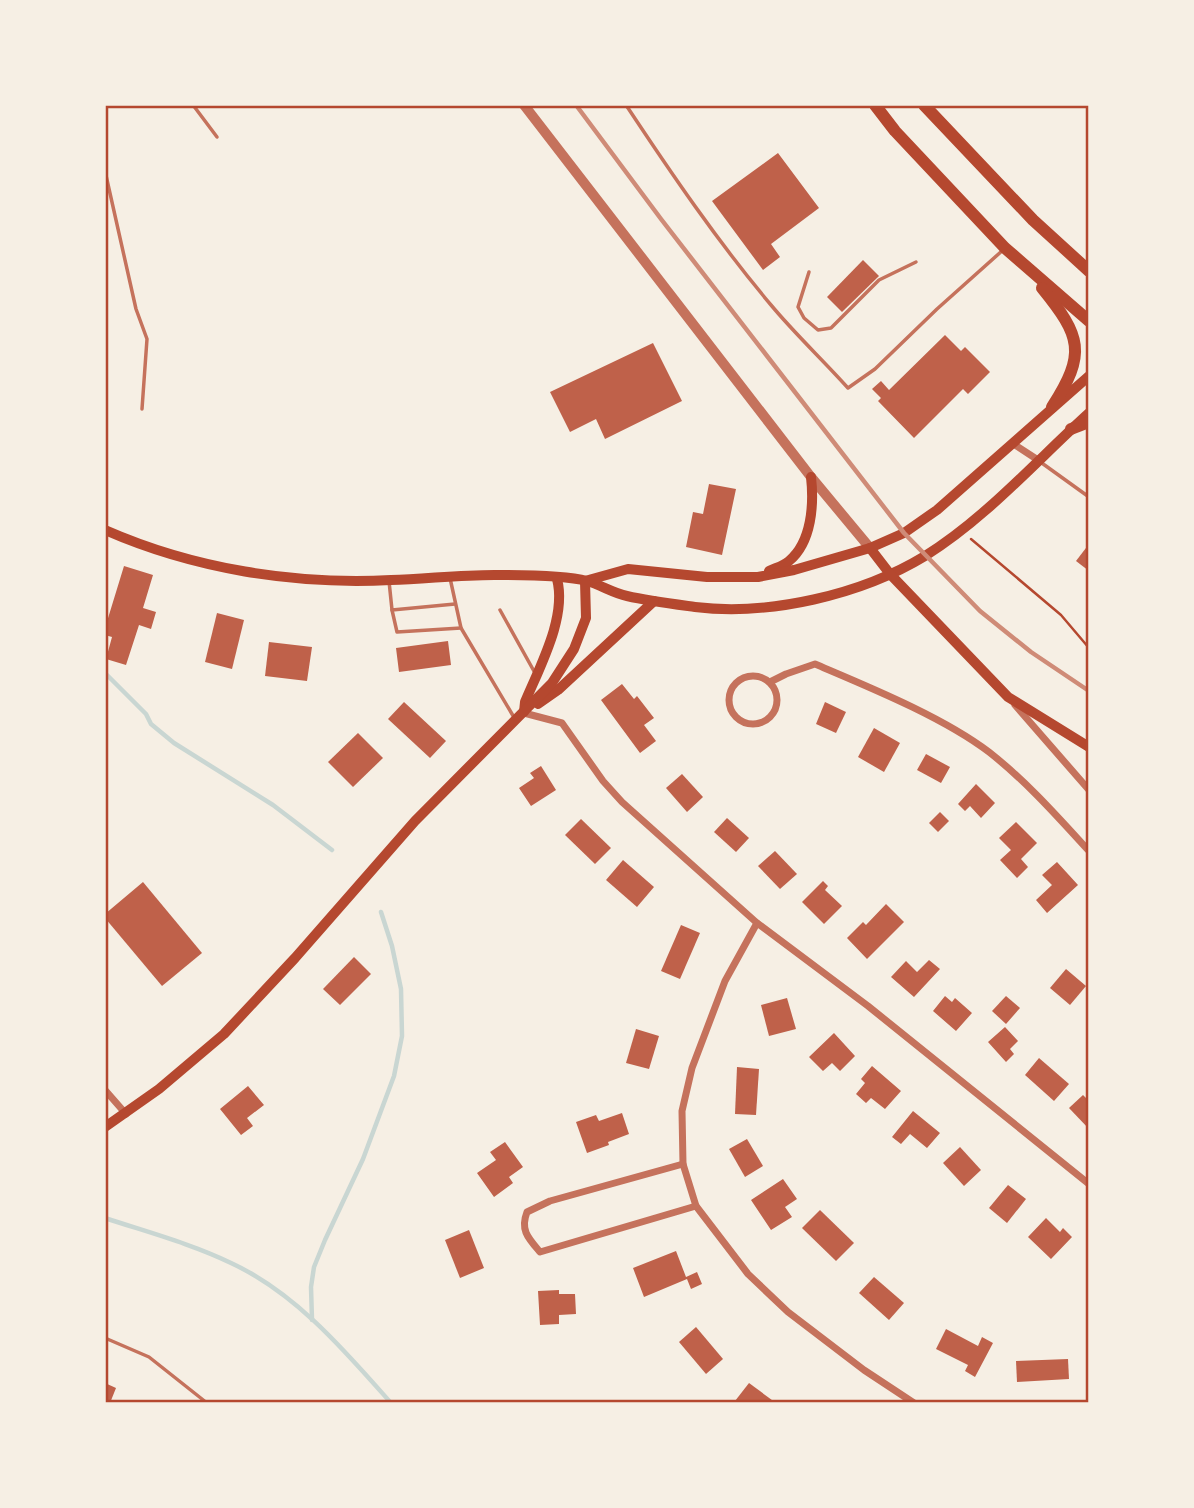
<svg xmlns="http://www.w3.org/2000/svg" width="1194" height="1508" viewBox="0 0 1194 1508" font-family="'DM Sans',sans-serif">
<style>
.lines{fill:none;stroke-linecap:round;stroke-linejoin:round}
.stream{stroke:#c9d6d2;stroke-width:4.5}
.building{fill:#bf614a}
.path{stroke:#b5482f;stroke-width:2.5}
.service{stroke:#c5725c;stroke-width:3.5}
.minor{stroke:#c5725c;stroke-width:7}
.tertiary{stroke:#c5725c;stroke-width:10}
.secondary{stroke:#b5482f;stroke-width:10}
.trunk{stroke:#b5482f;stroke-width:12}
.rail{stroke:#cf8b77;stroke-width:4.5}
.neatline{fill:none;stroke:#b5482f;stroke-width:2.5}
</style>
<rect width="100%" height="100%" fill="#f6efe4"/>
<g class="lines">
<g class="stream">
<polyline points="105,673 146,714 151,724 174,743 273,805 332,850"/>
<path d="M105 1218C147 1232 192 1244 231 1263 296 1293 345 1351 391 1403"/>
<polyline points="312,1320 311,1287 314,1267 325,1240 363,1159 394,1076 402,1036 401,989 392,946 381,912"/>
</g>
</g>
<g class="building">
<polygon points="778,153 819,208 771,244 780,257 763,270 712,201"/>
<polygon points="863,260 879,276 842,312 827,297"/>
<polygon points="945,335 961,351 965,347 990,372 968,394 963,389 914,438 878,401 881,398 872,389 881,381 889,390"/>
<polygon points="653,343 682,401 605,439 596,419 570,432 550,392"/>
<polygon points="709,484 736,489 722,555 686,547 693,512 703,514"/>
<polygon points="1089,544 1089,571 1076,561"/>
<polygon points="124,566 153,575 143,608 156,612 151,629 139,625 126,665 106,659 112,637 105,635 105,628"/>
<polygon points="217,613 244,620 232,669 205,662"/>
<polygon points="448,641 451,665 399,672 396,648"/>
<polygon points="269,642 312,647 307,681 265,676"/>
<polygon points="622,684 634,699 637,696 654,718 644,725 656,741 640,753 601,700"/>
<polygon points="404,702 446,741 430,758 388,719"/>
<polygon points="825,702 846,712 836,733 816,724"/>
<polygon points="874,728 900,743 884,772 858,757"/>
<polygon points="358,733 383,758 353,787 328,762"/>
<polygon points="926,754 950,767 941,783 917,770"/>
<polygon points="541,766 556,790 531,806 519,788 534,778 530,773"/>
<polygon points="682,774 703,797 687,812 666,788"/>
<polygon points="976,784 995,803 981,818 970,806 965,811 958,804"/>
<polygon points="940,812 949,821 938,832 929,823"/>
<polygon points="727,818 749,838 736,852 714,832"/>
<polygon points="581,819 611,848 595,864 565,835"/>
<polygon points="1016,822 1037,843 1021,859 1028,867 1017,878 1000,860 1011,850 999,838"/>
<polygon points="775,851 797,874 780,889 758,866"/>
<polygon points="623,860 654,887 637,907 606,880"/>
<polygon points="1057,862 1078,885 1047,913 1036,900 1052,885 1042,875"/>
<polygon points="823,881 828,886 825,890 842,906 824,924 802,902"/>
<polygon points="143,882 202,953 162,986 105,918 105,914"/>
<polygon points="886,904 904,922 867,959 847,938 863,922 866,925"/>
<polygon points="681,925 700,933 680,979 661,971"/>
<polygon points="354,957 371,974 340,1005 323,989"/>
<polygon points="929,960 940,969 914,997 891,977 906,961 917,972"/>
<polygon points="1066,969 1086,986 1070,1005 1050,988"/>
<polygon points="945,996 952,1002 955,998 972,1013 956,1031 933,1011"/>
<polygon points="1006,996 1020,1008 1006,1024 992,1011"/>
<polygon points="787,998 796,1029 769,1036 761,1005"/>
<polygon points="1005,1027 1018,1041 1010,1049 1014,1054 1006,1062 988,1042"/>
<polygon points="636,1029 659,1036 649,1069 626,1063"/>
<polygon points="834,1033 855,1056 840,1071 832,1063 823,1071 809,1057"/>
<polygon points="1039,1058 1069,1084 1054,1101 1025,1075"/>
<polygon points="872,1066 901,1091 885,1109 871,1098 866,1103 856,1094 865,1083 861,1079"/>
<polygon points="737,1067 759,1069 756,1115 735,1114"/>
<polygon points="248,1086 264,1105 247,1118 253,1126 241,1135 220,1109"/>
<polygon points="1083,1095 1089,1101 1089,1129 1069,1108"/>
<polygon points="913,1111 940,1133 927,1148 910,1134 901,1144 892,1137"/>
<polygon points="622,1113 629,1134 608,1142 609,1145 587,1153 576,1122 596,1115 599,1121"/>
<polygon points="747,1139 763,1166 745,1177 729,1149"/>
<polygon points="505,1142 523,1167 509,1177 513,1183 494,1197 477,1173 496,1160 490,1152"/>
<polygon points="960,1147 981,1170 964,1186 943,1163"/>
<polygon points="783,1179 797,1199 785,1207 792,1217 771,1230 751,1200"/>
<polygon points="1008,1185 1026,1199 1007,1223 989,1208"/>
<polygon points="820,1210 854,1243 836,1261 802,1228"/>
<polygon points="1046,1218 1060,1232 1063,1228 1072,1237 1051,1259 1028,1237"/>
<polygon points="469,1230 484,1268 460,1278 445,1240"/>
<polygon points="676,1251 686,1277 697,1272 702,1284 691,1289 687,1279 644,1297 633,1268"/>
<polygon points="874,1277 904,1303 889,1320 859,1293"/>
<polygon points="559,1290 559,1294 575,1294 576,1314 559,1315 559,1324 540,1325 538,1291"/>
<polygon points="696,1327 723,1359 706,1374 679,1342"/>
<polygon points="946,1329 978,1346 982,1337 993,1343 975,1377 965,1371 968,1365 936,1349"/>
<polygon points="1068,1359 1069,1379 1017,1382 1016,1361"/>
<polygon points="105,1383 116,1388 110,1403 105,1403"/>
<polygon points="749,1383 776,1403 738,1403 735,1401"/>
</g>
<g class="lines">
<polyline class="path" points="971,539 1061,615 1089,648"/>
<g class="service">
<polyline points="193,105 217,137"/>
<path d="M626 105C671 173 718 242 771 305 795 334 823 360 848 388L875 369 937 309 1003 250"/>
<polyline points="105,171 136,309 147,339 142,409"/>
<polyline points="809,272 798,307 804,318 818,330 831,328 879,280 916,262"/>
<polyline points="1039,461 1089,497"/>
<polyline points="450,578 461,628 515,719"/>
<polyline points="389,581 392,610 455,604"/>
<polyline points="392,610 397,632 461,628"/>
<polyline points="500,610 535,673"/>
<polyline points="105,1338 149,1357 207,1403"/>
</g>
<g class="minor">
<polyline points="1012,443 1038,460"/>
<circle cx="753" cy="700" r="24"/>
<path d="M770 682 786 674 815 664C869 687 943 717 989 752 1026 781 1057 816 1089 851"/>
<polyline points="1015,705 1089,790"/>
<polyline points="524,713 562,723 603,781 622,802 757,923 868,1006 1089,1184"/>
<polyline points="757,923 725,981 692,1068 682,1111 683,1164 696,1206 748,1274 788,1312 864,1370 914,1403"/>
<polyline points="105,1090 126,1114"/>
<path d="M683 1164 550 1201 527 1212C520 1230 528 1238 540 1252L696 1206"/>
</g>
<polyline class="tertiary" points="524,105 811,477 870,548"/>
<g class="secondary">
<path d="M105 530C194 569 294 585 391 580 428 579 465 574 502 575 523 575 568 576 587 581 601 585 613 593 627 596 649 601 673 604 695 607 769 616 861 595 925 556 986 518 1036 461 1089 413"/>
<polyline points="870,548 890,574 1008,697 1089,747"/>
<path d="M769 571C775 568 784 566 789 561 812 542 814 504 811 477"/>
<polyline points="585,581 628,569 707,577 758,577 794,570 870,548 904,533 937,510 1089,376"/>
<polyline points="538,704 558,690 654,601"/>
<path d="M524 712 525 702C540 666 567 617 557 579"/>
<polyline points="105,1127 159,1089 224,1034 295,958 415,821 552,683 574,649 586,618 585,581"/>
</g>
<g class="trunk">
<polyline points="875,105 895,131 1005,248 1089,321"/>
<polyline points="924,105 1033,220 1089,271"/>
<path d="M1042 288C1081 336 1087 353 1052 407"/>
<polyline points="1071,429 1089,422"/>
</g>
<polyline class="rail" points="576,105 661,219 904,533 980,611 1031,652 1089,691"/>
</g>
<rect width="1194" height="1508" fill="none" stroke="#f6efe4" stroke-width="214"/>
<rect x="107" y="107" width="980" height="1294" class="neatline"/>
</svg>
